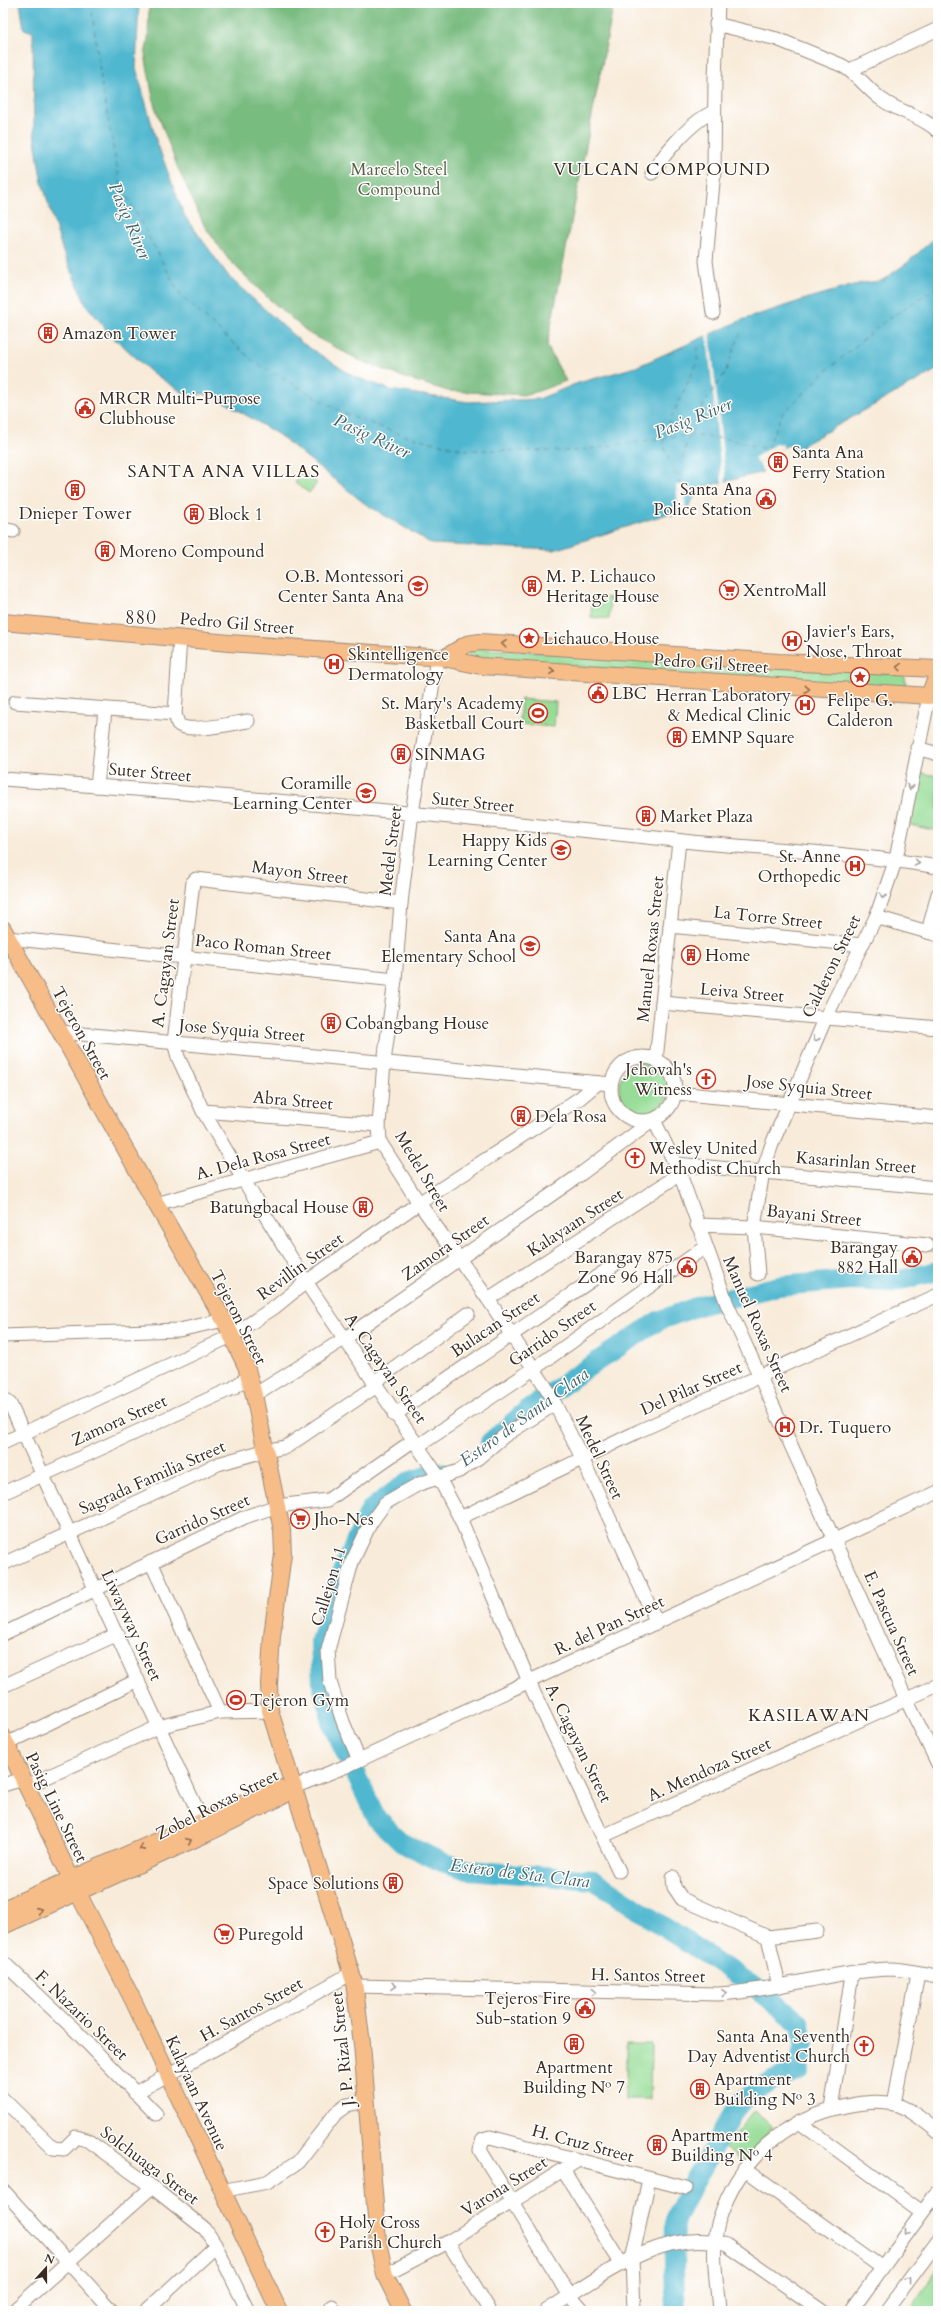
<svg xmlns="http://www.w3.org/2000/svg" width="941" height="2314" viewBox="0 0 941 2314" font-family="Cardo,serif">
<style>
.green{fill:#97dd97;stroke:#69845a}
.forest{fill:#79bc80;stroke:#5a734f}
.water{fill:#50b7cf;stroke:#467076}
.pier{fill:#f8ebd9}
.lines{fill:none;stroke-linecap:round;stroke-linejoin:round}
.river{stroke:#50b7cf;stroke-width:20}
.ferry{stroke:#436265;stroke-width:1;stroke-dasharray:5 4;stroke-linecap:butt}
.minor-tunnel{stroke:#d2c4b4;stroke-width:13;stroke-dasharray:13 6;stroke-linecap:butt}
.minor-casing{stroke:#9a8a7c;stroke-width:15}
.major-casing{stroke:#9a8a7c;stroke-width:18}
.minor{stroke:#fff;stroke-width:13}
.major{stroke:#f7bd88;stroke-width:16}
.oneway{stroke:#906c4e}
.oneway2{stroke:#a79f9a}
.labels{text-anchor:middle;stroke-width:3;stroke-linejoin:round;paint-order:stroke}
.park-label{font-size:17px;fill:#576042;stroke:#fff}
.poi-label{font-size:17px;fill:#3b2a1e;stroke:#fff;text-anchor:start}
.street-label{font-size:17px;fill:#3b2a1e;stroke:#fff}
.neighbourhood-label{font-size:18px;letter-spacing:1px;fill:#3b2a1e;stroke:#fff}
.water-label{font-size:18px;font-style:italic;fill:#436265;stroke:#fff}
.quarter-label{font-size:19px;letter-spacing:1px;fill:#3b2a1e;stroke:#fff}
</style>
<rect width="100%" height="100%" fill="#fff"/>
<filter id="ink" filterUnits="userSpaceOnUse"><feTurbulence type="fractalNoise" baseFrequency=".025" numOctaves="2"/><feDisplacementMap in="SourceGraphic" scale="8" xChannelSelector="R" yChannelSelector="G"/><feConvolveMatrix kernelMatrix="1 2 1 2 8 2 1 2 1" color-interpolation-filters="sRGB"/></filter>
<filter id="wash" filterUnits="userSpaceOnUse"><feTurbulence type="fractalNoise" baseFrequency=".012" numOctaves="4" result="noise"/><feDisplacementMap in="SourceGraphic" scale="16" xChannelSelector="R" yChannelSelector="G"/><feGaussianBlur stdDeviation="0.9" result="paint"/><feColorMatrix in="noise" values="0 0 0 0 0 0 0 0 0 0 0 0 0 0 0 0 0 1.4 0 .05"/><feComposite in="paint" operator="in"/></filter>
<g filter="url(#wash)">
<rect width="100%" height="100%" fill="#f8ebd9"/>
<g class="green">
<polygon points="303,472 317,483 309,493 295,483"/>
<polygon points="592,597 610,598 609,619 591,617"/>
<polygon points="470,648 902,674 905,677 906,686 900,689 470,659 468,653"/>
<polygon points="521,699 556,702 554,727 519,724"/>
<polygon points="920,773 938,776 938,831 910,825"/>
<circle cx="644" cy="1088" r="25"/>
<polygon points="626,2044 651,2044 650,2099 626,2099"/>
<polygon points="754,2111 773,2127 743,2162 725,2146"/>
<polygon points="938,2269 938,2311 908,2311"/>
</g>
<polygon class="forest" points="149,3 614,3 547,346 566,381 527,395 448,391 405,378 359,360 310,334 268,298 229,260 205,227 177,166 154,104 145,54 148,41"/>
<polygon class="water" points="20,3 139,3 136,68 157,143 184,215 230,278 302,343 353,376 391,390 468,402 539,399 578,383 636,367 742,320 809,298 862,283 881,281 907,263 938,235 938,369 801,446 800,453 788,445 758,464 763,472 699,488 686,512 671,516 670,513 554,550 432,544 364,503 279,435 211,394 200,394 196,398 185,394 151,372 118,341 110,337 103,325 86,305 63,252 41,179 34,133 33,32 24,29"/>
<g class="pier">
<polygon points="710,333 726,484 722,484 707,334"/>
<polygon points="777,443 778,445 781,443 784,448 758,464 754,458"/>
<polygon points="676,485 684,485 686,512 679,515"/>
</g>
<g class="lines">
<g class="river">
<polyline points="490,1442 526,1411 578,1374 658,1321 701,1305 779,1286 850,1280 892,1282 938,1271"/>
<polyline points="439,1472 407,1482 370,1510 342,1572 320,1641 322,1685 334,1729 377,1819 402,1843 442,1862 468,1870 594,1880 753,1986 801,2024 804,2043 798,2070 770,2082 745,2099 732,2114 683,2203 675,2220 674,2273 676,2311"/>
</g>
<g class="ferry">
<polyline points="91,3 102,87 120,183 180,295 254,362 344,413 402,435 466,450 575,451 685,435 728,439 767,449 782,414 824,373 886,320 938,287"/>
<polyline points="680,485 682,461 686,444 704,404 725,373 740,334"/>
<polyline points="680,485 663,444 667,427 697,363 698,347"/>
</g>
</g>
</g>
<g filter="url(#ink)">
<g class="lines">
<polyline class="minor-tunnel" points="927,1245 938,1246"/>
<g class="minor-casing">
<g id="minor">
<path d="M716 24 777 39 841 65C857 73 867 89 881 99 900 113 921 115 938 131"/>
<polyline points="850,70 938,29"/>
<path d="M652 173C664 154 693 119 714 112"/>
<polyline points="713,313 706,261 714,171 715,79 718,3"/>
<polyline points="3,529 13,531"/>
<path d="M180 638 175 714 178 724C188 734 234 723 248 721"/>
<polyline points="437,658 412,813 401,903 395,980 384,1062 379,1125 380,1142 419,1203 488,1299 549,1392 582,1458 657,1623"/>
<polyline points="15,702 175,714"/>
<polyline points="917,748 938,754"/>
<path d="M3 779C227 795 451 816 675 840 763 850 851 852 938 867"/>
<polyline points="97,786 105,710"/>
<polyline points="401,903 196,879 193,882 174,1042 178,1057 203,1111 243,1179 306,1282 438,1476 460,1518 533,1691 619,1871"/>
<polyline points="876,917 938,935"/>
<polyline points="670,926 862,945"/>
<polyline points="928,932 938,894"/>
<polyline points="8,938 395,980"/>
<polyline points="662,1003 938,1028"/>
<polyline points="61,1032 611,1084"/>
<circle cx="643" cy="1089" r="32"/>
<polyline points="656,1060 679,841"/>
<polyline points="676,1093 938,1118"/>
<polyline points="203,1111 379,1125"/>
<polyline points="654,1120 680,1174 727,1304 906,1699 938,1764"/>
<polyline points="676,1164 938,1188"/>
<polyline points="156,1204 380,1142"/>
<polyline points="697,1225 754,1227 927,1245"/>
<polyline points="758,1274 754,1227 763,1171 772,1144 826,1017 876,917 896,859 929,696"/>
<polyline points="488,1299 680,1174"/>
<polyline points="3,1336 179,1330 224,1320"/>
<polyline points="373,1383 468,1314"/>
<polyline points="254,1395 344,1339 574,1179 652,1121"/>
<polyline points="3,1398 10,1404 206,1829"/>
<polyline points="394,1415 617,1263"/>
<polyline points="3,1443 231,1336 275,1307 306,1282 419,1203 580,1098 598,1083"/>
<polyline points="418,1446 535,1368 705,1247"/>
<polyline points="3,1493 233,1388 249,1376"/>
<polyline points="460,1518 639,1431 938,1295"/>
<polyline points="151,1562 220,1712"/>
<polyline points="3,1564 218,1464 264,1451 286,1447 375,1387"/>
<polyline points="3,1634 245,1517 277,1506 328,1500 414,1440"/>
<polyline points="3,1686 118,1634"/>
<polyline points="6,1744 138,1680"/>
<polyline points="359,1760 343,1722 330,1682 328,1650 352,1562 370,1524 385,1503 419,1484 459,1471 478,1458 504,1436 555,1404"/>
<polyline points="3,1785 23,1779"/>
<polyline points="27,1786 158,1727 220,1712 270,1711"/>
<polyline points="294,1787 344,1767 938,1492"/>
<polyline points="603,1836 938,1685"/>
<polyline points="673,1877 674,1887 682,1899 768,1937 817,1931"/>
<polyline points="768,1937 779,1986"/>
<polyline points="4,1963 75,2030 156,2114"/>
<path d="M355 1986 718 1994C776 1991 832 1971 890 1969 906 1969 922 1974 938 1976"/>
<polyline points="135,2093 352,1973"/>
<polyline points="3,2099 53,2148 64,2149 76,2137 87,2140 152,2187 205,2229 216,2246 248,2311"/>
<polyline points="894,2104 918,1974"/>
<polyline points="831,2109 851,1981 850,1973"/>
<polyline points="799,2122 922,2212"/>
<polyline points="744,2169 881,2267"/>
<polyline points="563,2170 621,2263"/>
<polyline points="3,2190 112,2311"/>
<polyline points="221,2191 267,2182 298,2162 336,2113 347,2105 367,2101"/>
<polyline points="448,2242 490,2311"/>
<polyline points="385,2275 448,2242 577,2161"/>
<polyline points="332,2306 334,2311"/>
<polyline points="13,2311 152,2187"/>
<polyline points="146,2311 216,2246"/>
<path d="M546 2311C596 2280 665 2224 727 2245L822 2311"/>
<polyline points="583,2311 570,2296 480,2150 483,2139 490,2137 686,2188"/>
<polyline points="634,2311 632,2259 649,2179"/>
<path d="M719 2311C717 2281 710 2249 719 2220 738 2160 784 2119 846 2106 860 2103 880 2101 894 2104 910 2108 925 2122 938 2132"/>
<polyline points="851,2311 938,2191"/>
<polyline points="886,2311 938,2241"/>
</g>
</g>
<g class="major-casing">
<g id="major">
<polyline points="3,622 229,643 444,658 481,666 929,696 938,672"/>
<polyline points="444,658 467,644 480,642 779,662 938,669"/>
<polyline points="3,929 156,1204 224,1320 246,1366 254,1395 282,1530 283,1554 272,1636 269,1684 270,1711 354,1982 362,2044 378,2242 385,2275 403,2311"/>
<polyline points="3,1737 78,1893 134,2002 279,2311"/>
<polyline points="3,1909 278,1788"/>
<polyline points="3,1926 208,1833 281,1797 294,1787"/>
</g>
</g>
<use href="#minor" class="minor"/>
<use href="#major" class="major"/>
</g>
<defs><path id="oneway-chevron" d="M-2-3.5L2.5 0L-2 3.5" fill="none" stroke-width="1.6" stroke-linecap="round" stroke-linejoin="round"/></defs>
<g class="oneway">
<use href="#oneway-chevron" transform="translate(504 644) rotate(-175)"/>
<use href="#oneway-chevron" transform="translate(899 667) rotate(-178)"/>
<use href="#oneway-chevron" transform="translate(552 671) rotate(4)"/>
<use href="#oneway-chevron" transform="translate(807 689) rotate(3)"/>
<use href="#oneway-chevron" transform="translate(189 1841) rotate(-25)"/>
<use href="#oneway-chevron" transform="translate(142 1848) rotate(156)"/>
<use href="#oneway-chevron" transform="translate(39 1910) rotate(-24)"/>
</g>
<g class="oneway2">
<use href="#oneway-chevron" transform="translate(910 787) rotate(101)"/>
<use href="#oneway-chevron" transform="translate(917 863) rotate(10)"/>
<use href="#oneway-chevron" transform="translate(883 896) rotate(109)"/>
<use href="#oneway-chevron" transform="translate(816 1039) rotate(113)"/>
<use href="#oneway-chevron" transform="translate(394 1986) rotate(2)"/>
<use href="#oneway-chevron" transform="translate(594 1992) rotate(2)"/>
<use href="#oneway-chevron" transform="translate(724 1993) rotate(-3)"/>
<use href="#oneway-chevron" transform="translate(906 2233) rotate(127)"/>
<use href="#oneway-chevron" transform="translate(909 2280) rotate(-53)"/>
</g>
</g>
<defs>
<g id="building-ring" transform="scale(1)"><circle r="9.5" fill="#fff" stroke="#c8321e" stroke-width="1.5"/><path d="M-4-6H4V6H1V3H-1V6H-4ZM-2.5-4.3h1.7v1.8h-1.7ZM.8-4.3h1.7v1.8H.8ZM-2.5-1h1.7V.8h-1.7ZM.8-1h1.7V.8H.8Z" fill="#c8321e"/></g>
<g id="civic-ring" transform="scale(1)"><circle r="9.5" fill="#fff" stroke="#c8321e" stroke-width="1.5"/><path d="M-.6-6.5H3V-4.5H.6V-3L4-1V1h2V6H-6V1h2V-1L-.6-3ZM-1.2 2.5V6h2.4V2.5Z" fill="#c8321e"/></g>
<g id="school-ring" transform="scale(1)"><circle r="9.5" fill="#fff" stroke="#c8321e" stroke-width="1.5"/><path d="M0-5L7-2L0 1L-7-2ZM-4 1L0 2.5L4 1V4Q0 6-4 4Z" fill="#c8321e"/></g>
<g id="supermarket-ring" transform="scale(1)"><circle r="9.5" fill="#fff" stroke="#c8321e" stroke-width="1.5"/><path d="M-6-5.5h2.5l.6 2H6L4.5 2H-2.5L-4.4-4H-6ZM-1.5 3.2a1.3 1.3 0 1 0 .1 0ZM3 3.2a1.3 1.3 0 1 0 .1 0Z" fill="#c8321e"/></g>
<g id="sight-ring" transform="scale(1)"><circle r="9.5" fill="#fff" stroke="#c8321e" stroke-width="1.5"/><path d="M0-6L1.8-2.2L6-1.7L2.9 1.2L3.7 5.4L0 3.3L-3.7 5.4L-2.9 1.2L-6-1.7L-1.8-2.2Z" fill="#c8321e"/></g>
<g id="hospital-ring" transform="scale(1)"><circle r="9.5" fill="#fff" stroke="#c8321e" stroke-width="1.5"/><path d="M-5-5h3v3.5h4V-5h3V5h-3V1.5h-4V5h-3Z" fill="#c8321e"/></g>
<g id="stadium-ring" transform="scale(1)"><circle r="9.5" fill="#fff" stroke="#c8321e" stroke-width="1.5"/><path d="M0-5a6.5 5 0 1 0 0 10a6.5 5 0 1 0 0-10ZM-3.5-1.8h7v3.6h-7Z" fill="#c8321e"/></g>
<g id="church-ring" transform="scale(1)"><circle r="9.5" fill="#fff" stroke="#c8321e" stroke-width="1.5"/><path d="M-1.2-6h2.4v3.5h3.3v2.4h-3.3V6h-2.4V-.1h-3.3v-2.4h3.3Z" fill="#c8321e"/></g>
</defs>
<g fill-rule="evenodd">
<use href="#building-ring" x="48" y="333"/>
<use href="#civic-ring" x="85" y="408"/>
<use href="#building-ring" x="778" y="462"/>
<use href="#building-ring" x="75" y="490"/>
<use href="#civic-ring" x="766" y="499"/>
<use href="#building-ring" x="194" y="514"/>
<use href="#building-ring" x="105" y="551"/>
<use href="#school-ring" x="418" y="586"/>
<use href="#building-ring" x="532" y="586"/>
<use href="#supermarket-ring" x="729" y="590"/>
<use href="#sight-ring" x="529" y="638"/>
<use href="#hospital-ring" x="792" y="641"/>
<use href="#hospital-ring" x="334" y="664"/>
<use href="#sight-ring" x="860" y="677"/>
<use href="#civic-ring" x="598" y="693"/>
<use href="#hospital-ring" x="805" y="705"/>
<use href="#stadium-ring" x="538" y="713"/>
<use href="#building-ring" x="677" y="737"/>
<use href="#building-ring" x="401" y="754"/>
<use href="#school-ring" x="366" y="793"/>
<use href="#building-ring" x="646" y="816"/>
<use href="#school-ring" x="561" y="850"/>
<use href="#hospital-ring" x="855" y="866"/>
<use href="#school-ring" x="530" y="946"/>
<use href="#building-ring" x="691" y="955"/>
<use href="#building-ring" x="331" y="1023"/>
<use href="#church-ring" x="706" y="1079"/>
<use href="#building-ring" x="521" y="1116"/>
<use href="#church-ring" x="635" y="1158"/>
<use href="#building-ring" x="363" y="1207"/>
<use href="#civic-ring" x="912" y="1257"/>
<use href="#civic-ring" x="687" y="1267"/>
<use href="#hospital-ring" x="785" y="1427"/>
<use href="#supermarket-ring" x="300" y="1519"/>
<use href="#stadium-ring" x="236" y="1700"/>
<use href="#building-ring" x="393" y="1883"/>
<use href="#supermarket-ring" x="224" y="1934"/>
<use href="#civic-ring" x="585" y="2008"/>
<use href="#building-ring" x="574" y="2044"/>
<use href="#church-ring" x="864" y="2046"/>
<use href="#building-ring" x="700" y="2089"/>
<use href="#building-ring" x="657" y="2145"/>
<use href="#church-ring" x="325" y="2232"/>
</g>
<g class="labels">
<g class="park-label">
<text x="399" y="175">Marcelo Steel<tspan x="399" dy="20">Compound</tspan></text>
</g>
<g class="poi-label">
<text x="62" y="339">Amazon Tower</text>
<text x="99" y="404">MRCR Multi-Purpose<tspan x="99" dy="20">Clubhouse</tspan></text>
<text x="792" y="458">Santa Ana<tspan x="792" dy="20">Ferry Station</tspan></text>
<text x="752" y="495" text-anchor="end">Santa Ana<tspan x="752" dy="20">Police Station</tspan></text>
<text x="75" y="519" text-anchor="middle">Dnieper Tower</text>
<text x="208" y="520">Block 1</text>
<text x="119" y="557">Moreno Compound</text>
<text x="404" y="582" text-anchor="end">O.B. Montessori<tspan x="404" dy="20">Center Santa Ana</tspan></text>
<text x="546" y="582">M. P. Lichauco<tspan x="546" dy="20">Heritage House</tspan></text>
<text x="743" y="596">XentroMall</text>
<text x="806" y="637">Javier's Ears,<tspan x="806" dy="20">Nose, Throat</tspan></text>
<text x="543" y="644">Lichauco House</text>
<text x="348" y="660">Skintelligence<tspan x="348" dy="20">Dermatology</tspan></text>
<text x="612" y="699">LBC</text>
<text x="791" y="701" text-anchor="end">Herran Laboratory<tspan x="791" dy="20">&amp; Medical Clinic</tspan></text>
<text x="860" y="706" text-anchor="middle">Felipe G.<tspan x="860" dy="20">Calderon</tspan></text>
<text x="524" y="709" text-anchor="end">St. Mary's Academy<tspan x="524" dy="20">Basketball Court</tspan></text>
<text x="691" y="743">EMNP Square</text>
<text x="415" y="760">SINMAG</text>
<text x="352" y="789" text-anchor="end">Coramille<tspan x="352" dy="20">Learning Center</tspan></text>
<text x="660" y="822">Market Plaza</text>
<text x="547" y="846" text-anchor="end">Happy Kids<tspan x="547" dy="20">Learning Center</tspan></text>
<text x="841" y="862" text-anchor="end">St. Anne<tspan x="841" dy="20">Orthopedic</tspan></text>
<text x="516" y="942" text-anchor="end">Santa Ana<tspan x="516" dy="20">Elementary School</tspan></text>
<text x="705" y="961">Home</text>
<text x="345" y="1029">Cobangbang House</text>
<text x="692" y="1075" text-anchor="end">Jehovah's<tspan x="692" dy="20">Witness</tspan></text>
<text x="535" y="1122">Dela Rosa</text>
<text x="649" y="1154">Wesley United<tspan x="649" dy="20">Methodist Church</tspan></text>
<text x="349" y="1213" text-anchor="end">Batungbacal House</text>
<text x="898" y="1253" text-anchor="end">Barangay<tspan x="898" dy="20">882 Hall</tspan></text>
<text x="673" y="1263" text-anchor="end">Barangay 875<tspan x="673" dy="20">Zone 96 Hall</tspan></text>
<text x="799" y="1433">Dr. Tuquero</text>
<text x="314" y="1525">Jho-Nes</text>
<text x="250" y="1706">Tejeron Gym</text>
<text x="379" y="1889" text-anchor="end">Space Solutions</text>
<text x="238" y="1940">Puregold</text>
<text x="571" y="2004" text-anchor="end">Tejeros Fire<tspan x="571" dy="20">Sub-station 9</tspan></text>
<text x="850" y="2042" text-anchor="end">Santa Ana Seventh<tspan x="850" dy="20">Day Adventist Church</tspan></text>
<text x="574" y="2073" text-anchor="middle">Apartment<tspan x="574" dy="20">Building № 7</tspan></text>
<text x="714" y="2085">Apartment<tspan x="714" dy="20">Building № 3</tspan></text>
<text x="671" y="2141">Apartment<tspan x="671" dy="20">Building № 4</tspan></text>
<text x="339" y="2228">Holy Cross<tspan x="339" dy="20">Parish Church</tspan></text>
</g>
<g class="street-label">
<text transform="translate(237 623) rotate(5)" y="6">Pedro Gil Street</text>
<text transform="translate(711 663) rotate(4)" y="6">Pedro Gil Street</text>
<text transform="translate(150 772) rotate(5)" y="6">Suter Street</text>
<text transform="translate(473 802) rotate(6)" y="6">Suter Street</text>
<text transform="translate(390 851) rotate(-83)" y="6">Medel Street</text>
<text transform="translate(300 872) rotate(7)" y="6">Mayon Street</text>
<text transform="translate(768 917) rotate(6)" y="6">La Torre Street</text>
<text transform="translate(263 947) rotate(6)" y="6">Paco Roman Street</text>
<text transform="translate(650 949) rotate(-84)" y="6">Manuel Roxas Street</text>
<text transform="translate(165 963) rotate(-83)" y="6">A. Cagayan Street</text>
<text transform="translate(831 966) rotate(-64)" y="6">Calderon Street</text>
<text transform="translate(742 992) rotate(5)" y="6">Leiva Street</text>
<text transform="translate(242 1030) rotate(5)" y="6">Jose Syquia Street</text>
<text transform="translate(82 1033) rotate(61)" y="6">Tejeron Street</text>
<text transform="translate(809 1087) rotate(6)" y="6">Jose Syquia Street</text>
<text transform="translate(293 1100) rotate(5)" y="6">Abra Street</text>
<text transform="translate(263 1156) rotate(-15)" y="6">A. Dela Rosa Street</text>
<text transform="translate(856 1162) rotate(5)" y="6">Kasarinlan Street</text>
<text transform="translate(423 1171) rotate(59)" y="6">Medel Street</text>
<text transform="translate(814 1215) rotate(6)" y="6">Bayani Street</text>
<text transform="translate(575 1222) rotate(-33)" y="6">Kalayaan Street</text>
<text transform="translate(445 1247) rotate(-35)" y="6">Zamora Street</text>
<text transform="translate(300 1266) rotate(-36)" y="6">Revillin Street</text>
<text transform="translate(239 1317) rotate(63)" y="6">Tejeron Street</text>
<text transform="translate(495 1324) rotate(-34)" y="6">Bulacan Street</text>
<text transform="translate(758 1324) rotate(66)" y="6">Manuel Roxas Street</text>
<text transform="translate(552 1333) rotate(-35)" y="6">Garrido Street</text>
<text transform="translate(386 1368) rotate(55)" y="6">A. Cagayan Street</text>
<text transform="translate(691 1388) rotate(-24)" y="6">Del Pilar Street</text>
<text transform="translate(119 1420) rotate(-24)" y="6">Zamora Street</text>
<text transform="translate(600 1457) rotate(65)" y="6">Medel Street</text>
<text transform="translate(152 1477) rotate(-24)" y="6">Sagrada Familia Street</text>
<text transform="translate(202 1519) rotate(-24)" y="6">Garrido Street</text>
<text transform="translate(328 1586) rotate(-73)" y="6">Callejon 11</text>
<text transform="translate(892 1623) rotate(66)" y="6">E. Pascua Street</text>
<text transform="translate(132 1625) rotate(65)" y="6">Liwayway Street</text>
<text transform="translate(609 1625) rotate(-25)" y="6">R. del Pan Street</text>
<text transform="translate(579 1743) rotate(64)" y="6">A. Cagayan Street</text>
<text transform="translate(709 1769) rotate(-24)" y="6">A. Mendoza Street</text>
<text transform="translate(217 1804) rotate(-27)" y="6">Zobel Roxas Street</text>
<text transform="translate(57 1807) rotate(64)" y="6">Pasig Line Street</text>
<text transform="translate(648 1975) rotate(1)" y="6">H. Santos Street</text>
<text transform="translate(251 2009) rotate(-29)" y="6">H. Santos Street</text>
<text transform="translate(82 2015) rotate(44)" y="6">F. Nazario Street</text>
<text transform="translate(342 2049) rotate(-96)" y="6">J. P. Rizal Street</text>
<text transform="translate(197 2093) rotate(65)" y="6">Kalayaan Avenue</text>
<text transform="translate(583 2143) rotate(15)" y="6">H. Cruz Street</text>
<text transform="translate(150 2165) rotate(37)" y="6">Solchuaga Street</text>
<text transform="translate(504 2186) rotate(-32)" y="6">Varona Street</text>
</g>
<g class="neighbourhood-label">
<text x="662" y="175">VULCAN COMPOUND</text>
<text x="224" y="477">SANTA ANA VILLAS</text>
<text x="809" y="1721">KASILAWAN</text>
</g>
<g class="water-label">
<text transform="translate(130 221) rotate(67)" y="6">Pasig River</text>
<text transform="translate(693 418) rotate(-22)" y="6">Pasig River</text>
<text transform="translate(372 436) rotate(25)" y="6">Pasig River</text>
<text transform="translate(524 1417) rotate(-36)" y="6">Estero de Santa Clara</text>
<text transform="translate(520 1873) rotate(7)" y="6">Estero de Sta. Clara</text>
</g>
<g class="quarter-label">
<text x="141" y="624">880</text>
</g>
</g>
<rect width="941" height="2314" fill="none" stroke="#fff" stroke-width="16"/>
<g transform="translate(46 2268) rotate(21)" stroke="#ffffff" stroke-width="3" paint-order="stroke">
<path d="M0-3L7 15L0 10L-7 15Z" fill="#3b2a1e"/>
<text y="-6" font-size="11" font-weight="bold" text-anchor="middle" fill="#3b2a1e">N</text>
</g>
</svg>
